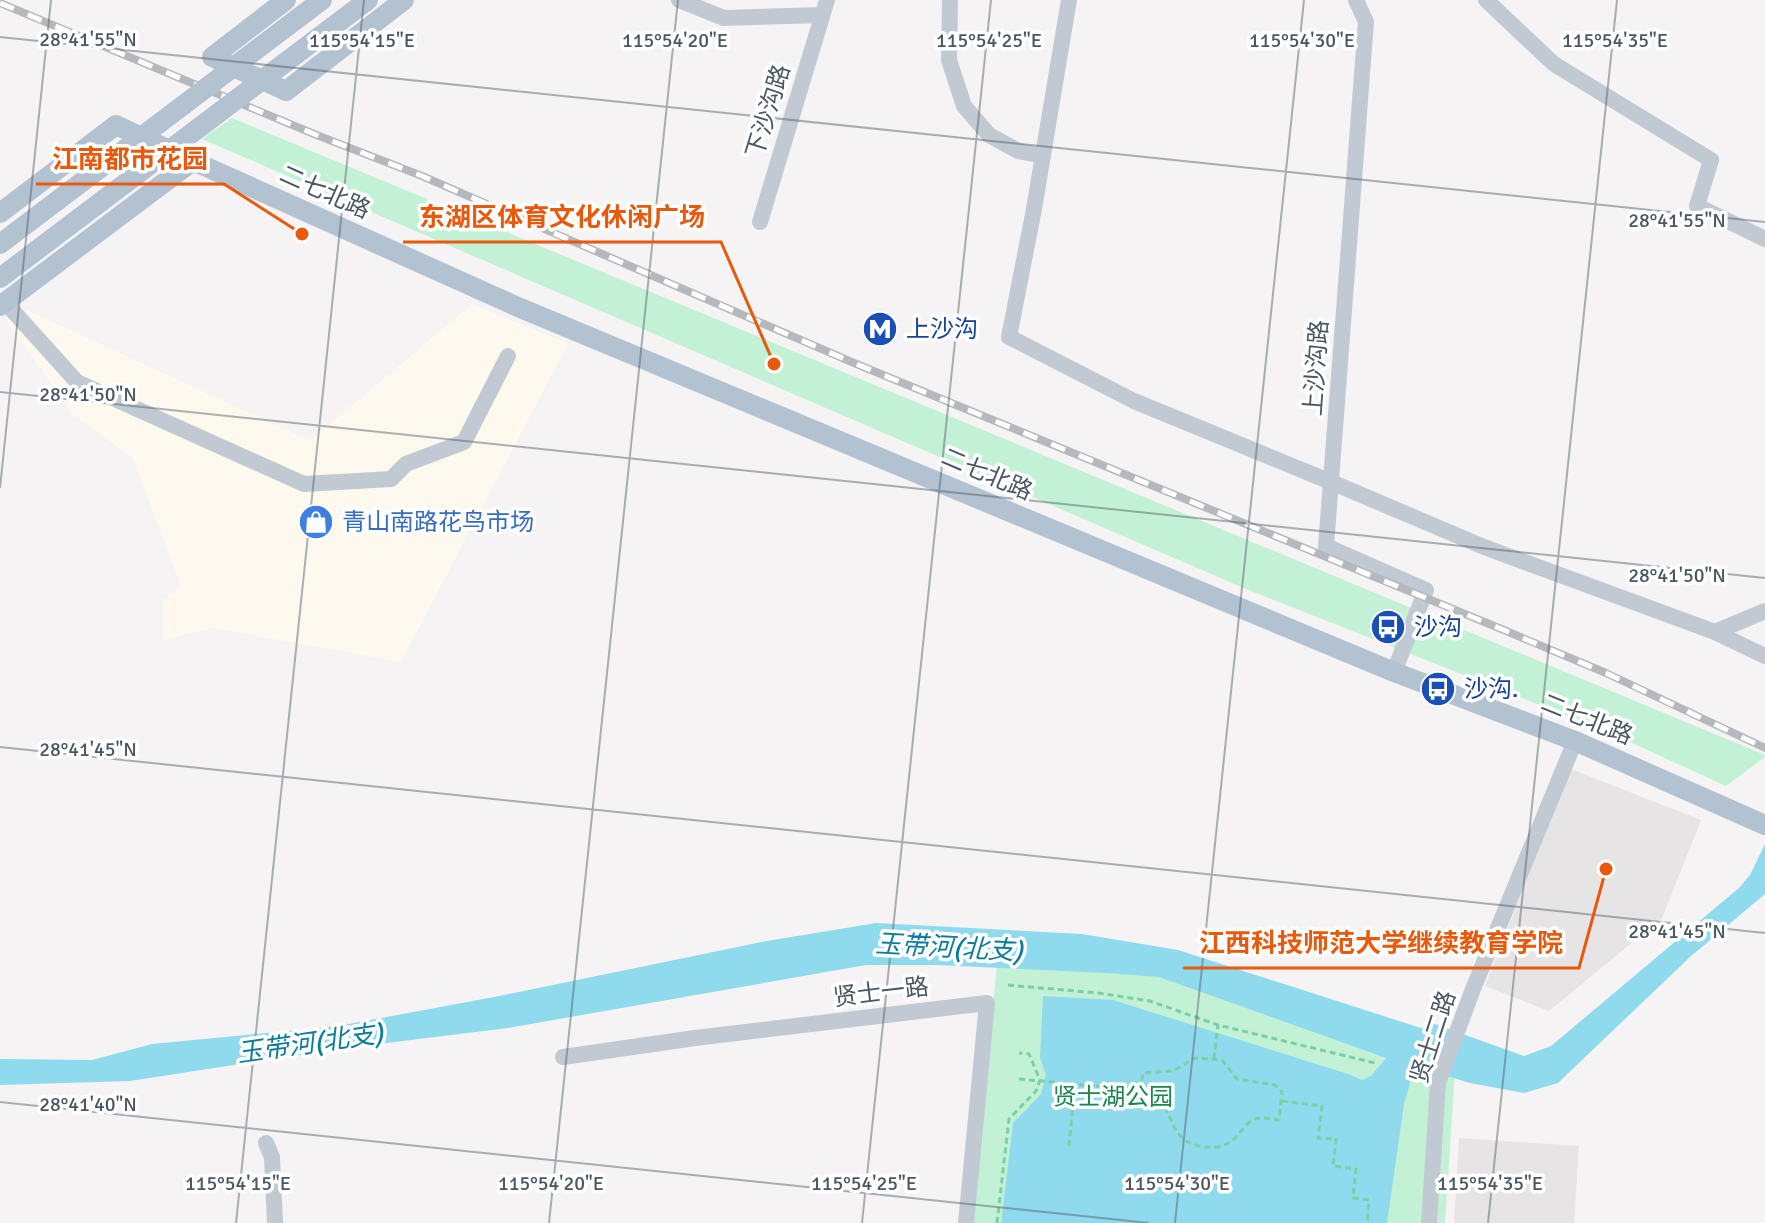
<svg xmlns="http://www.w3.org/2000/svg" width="1765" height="1223" viewBox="0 0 1765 1223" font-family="Signika,'Noto Sans SC',sans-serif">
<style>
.commercial{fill:#fdf9ef}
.education{fill:#e6e4e5}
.green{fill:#c3f1d5}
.water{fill:#90daee}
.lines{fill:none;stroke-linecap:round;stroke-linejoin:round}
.path{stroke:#7ad0a6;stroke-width:3;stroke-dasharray:6 4;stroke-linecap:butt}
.minor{stroke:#c1cad2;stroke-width:16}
.major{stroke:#b3c2d1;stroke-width:20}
.rail-casing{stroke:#b5b8bd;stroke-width:8}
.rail{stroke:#fff;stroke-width:5;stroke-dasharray:15;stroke-linecap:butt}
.path-bridge{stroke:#7ad0a6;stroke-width:3;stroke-dasharray:6 4;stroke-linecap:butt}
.major-bridge{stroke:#b3c2d1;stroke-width:20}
.ticks{fill:none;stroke:#4a5661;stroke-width:2;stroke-opacity:0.45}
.labels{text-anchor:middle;stroke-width:7;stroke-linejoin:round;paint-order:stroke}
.street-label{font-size:24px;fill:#4a5661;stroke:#fff}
.transit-label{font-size:24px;fill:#164399;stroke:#fff;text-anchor:start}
.shop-label{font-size:24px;fill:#366cbe;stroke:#fff;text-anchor:start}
.park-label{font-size:24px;fill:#17864f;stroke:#fff}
.water-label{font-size:26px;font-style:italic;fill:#0c7c9b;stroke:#fff}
.ticks-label{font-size:20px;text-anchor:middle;fill:#4a5661;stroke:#fff;stroke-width:7;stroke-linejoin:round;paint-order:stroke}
.leader{fill:none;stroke:#e8590c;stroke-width:3}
.callout-dot{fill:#e8590c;stroke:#fff;stroke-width:3}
.callout-label{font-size:26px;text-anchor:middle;font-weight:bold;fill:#e8590c;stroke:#fff;stroke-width:7;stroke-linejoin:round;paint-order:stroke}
</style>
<rect width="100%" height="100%" fill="#f5f3f3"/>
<polygon class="commercial" points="472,304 568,344 401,662 213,628 163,640 163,600 181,586 133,458 72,414 5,318 27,310 310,441"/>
<g class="education">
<polygon points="1571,769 1701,820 1662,918 1549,1011 1485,986"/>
<polygon points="1459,1138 1579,1146 1574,1223 1454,1223"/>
</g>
<g class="green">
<polygon points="232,118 1765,755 1765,757 1726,786 1608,732 1246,589 202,139"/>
<polygon points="997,964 1160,974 1455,1071 1445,1223 973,1223"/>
</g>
<polygon class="water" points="1765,844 1765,894 1690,957 1558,1083 1524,1093 1470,1083 1415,1066 1404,1104 1387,1223 1001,1223 1013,1123 1041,1094 1046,1075 1040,1058 1043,996 1113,1000 1348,1074 1362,1080 1371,1076 1386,1058 1159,977 1107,973 937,965 866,965 508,1028 338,1049 130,1081 0,1085 0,1059 92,1060 152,1044 338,1026 494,997 767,941 876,923 1082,934 1178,950 1421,1028 1432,1023 1524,1056 1551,1046 1739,888 1750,875"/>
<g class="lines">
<g class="path">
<polyline points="1008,985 1098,993 1150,1001 1218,1025 1375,1063"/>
<polyline points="1214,1059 1218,1025"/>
<path d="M1096 1086 1140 1091 1139 1099 1146 1106 1166 1109C1175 1130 1180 1144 1205 1147 1214 1148 1222 1147 1230 1142 1239 1137 1244 1124 1253 1120 1260 1116 1271 1119 1279 1120L1282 1092 1275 1085 1237 1079 1222 1060 1195 1058 1173 1071 1143 1073 1140 1091"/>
<polyline points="1282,1101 1322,1106 1318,1138 1336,1139 1333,1166 1356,1169 1353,1198 1369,1200 1367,1223"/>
<polyline points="1069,1146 1075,1084"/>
<polyline points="997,1223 1009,1119 1036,1091 1040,1080 1029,1054 1019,1053"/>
</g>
<g class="minor">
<polyline points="679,0 724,18 822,15"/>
<polyline points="950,0 949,60 964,106 989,135 1018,151 1043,156"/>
<polyline points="1069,0 1034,209 1009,337 1134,401 1331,482 1484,547 1715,632 1765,656"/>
<polyline points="1356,0 1366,22 1326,546 1426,590 1394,672"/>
<polyline points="1486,0 1554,64 1711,160 1697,206 1765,239"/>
<polyline points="760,222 827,0"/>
<polyline points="5,302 77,382 304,484 391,479 406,464 464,442 508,356"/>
<polyline points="1715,632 1765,611"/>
<polyline points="563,1057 695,1038 987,1003 966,1223"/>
<polyline points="266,1143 272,1157 275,1223"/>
<polyline points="1429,1223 1438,1083 1473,989 1575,741"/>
</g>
<g class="major">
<polyline points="286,0 212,57 286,91 404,0"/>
<polyline points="193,161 518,307 1394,672 1575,741 1765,825"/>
<polyline points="0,213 116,125 193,161 0,306"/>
</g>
<g class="rail-casing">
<polyline id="rail" points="0,3 314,134 422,176 854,363 1499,628 1606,673 1765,748"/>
</g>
<use href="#rail" class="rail"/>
<polyline class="path-bridge" points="1019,1079 1096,1086"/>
<g class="major-bridge">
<polyline points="0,244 322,0"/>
<polyline points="0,278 368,0"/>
</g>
</g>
<path class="ticks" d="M0 37 1765 222M0 392 1765 578M0 488 51 0M0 747 1765 933M0 1102 1149 1223M236 1223 364 0M549 1223 678 0M862 1223 991 0M1175 1223 1304 0M1488 1223 1617 0"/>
<defs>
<g id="metro-disc" transform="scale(1.8)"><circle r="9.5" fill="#1a4fb4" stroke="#fff"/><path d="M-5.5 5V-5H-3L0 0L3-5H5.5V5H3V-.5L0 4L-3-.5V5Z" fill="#fff"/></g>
<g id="shop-disc" transform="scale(1.8)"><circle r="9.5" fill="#3f7fe0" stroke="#fff"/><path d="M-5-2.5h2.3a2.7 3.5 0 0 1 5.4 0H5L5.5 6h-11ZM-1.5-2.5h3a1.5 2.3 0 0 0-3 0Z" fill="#fff"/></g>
<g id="bus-disc" transform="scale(1.8)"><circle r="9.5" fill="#1a4fb4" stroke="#fff"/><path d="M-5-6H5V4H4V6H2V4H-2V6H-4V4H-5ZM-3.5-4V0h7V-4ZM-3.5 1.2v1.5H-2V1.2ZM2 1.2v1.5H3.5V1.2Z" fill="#fff"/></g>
</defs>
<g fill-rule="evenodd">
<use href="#metro-disc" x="880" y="329"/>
<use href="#shop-disc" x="316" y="522"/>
<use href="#bus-disc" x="1388" y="627"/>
<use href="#bus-disc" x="1438" y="689"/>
</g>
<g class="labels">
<g class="street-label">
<text transform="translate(768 111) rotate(-73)" y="8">下沙沟路</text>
<text transform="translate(325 192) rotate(24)" y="8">二七北路</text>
<text transform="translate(1316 368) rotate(-86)" y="8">上沙沟路</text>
<text transform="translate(987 474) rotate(23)" y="8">二七北路</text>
<text transform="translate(1587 719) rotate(22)" y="8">二七北路</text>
<text transform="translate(881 992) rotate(-7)" y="8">贤士一路</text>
<text transform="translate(1433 1037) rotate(-72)" y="8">贤士二路</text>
</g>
<g class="transit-label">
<text x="906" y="337">上沙沟</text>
<text x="1414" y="635">沙沟</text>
<text x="1464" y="697">沙沟.</text>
</g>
<g class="shop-label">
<text x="342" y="530">青山南路花鸟市场</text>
</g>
<g class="park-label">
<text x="1113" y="1105">贤士湖公园</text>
</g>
<g class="water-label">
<text transform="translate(949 947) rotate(3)" y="9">玉带河(北支)</text>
<text transform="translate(310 1043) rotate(-8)" y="9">玉带河(北支)</text>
</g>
</g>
<g class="ticks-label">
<text x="88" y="46">28°41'55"N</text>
<text x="362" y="47">115°54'15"E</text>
<text x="675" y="47">115°54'20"E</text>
<text x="989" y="47">115°54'25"E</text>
<text x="1302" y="47">115°54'30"E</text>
<text x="1615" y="47">115°54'35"E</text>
<text x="1677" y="227">28°41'55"N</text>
<text x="88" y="401">28°41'50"N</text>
<text x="1677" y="582">28°41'50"N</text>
<text x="88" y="756">28°41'45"N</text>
<text x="1677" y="938">28°41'45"N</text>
<text x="88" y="1111">28°41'40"N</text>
<text x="238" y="1190">115°54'15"E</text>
<text x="551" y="1190">115°54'20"E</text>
<text x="864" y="1190">115°54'25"E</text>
<text x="1177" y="1190">115°54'30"E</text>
<text x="1490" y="1190">115°54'35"E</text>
</g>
<path class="leader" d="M302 234L224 184H36M774 364L721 242H403M1606 869L1579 968H1183"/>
<g class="callout-dot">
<circle cx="302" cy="234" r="8"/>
<circle cx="774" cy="364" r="8"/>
<circle cx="1606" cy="869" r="8"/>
</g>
<g class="callout-label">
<text x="130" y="168">江南都市花园</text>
<text x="562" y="226">东湖区体育文化休闲广场</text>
<text x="1381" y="952">江西科技师范大学继续教育学院</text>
</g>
</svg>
